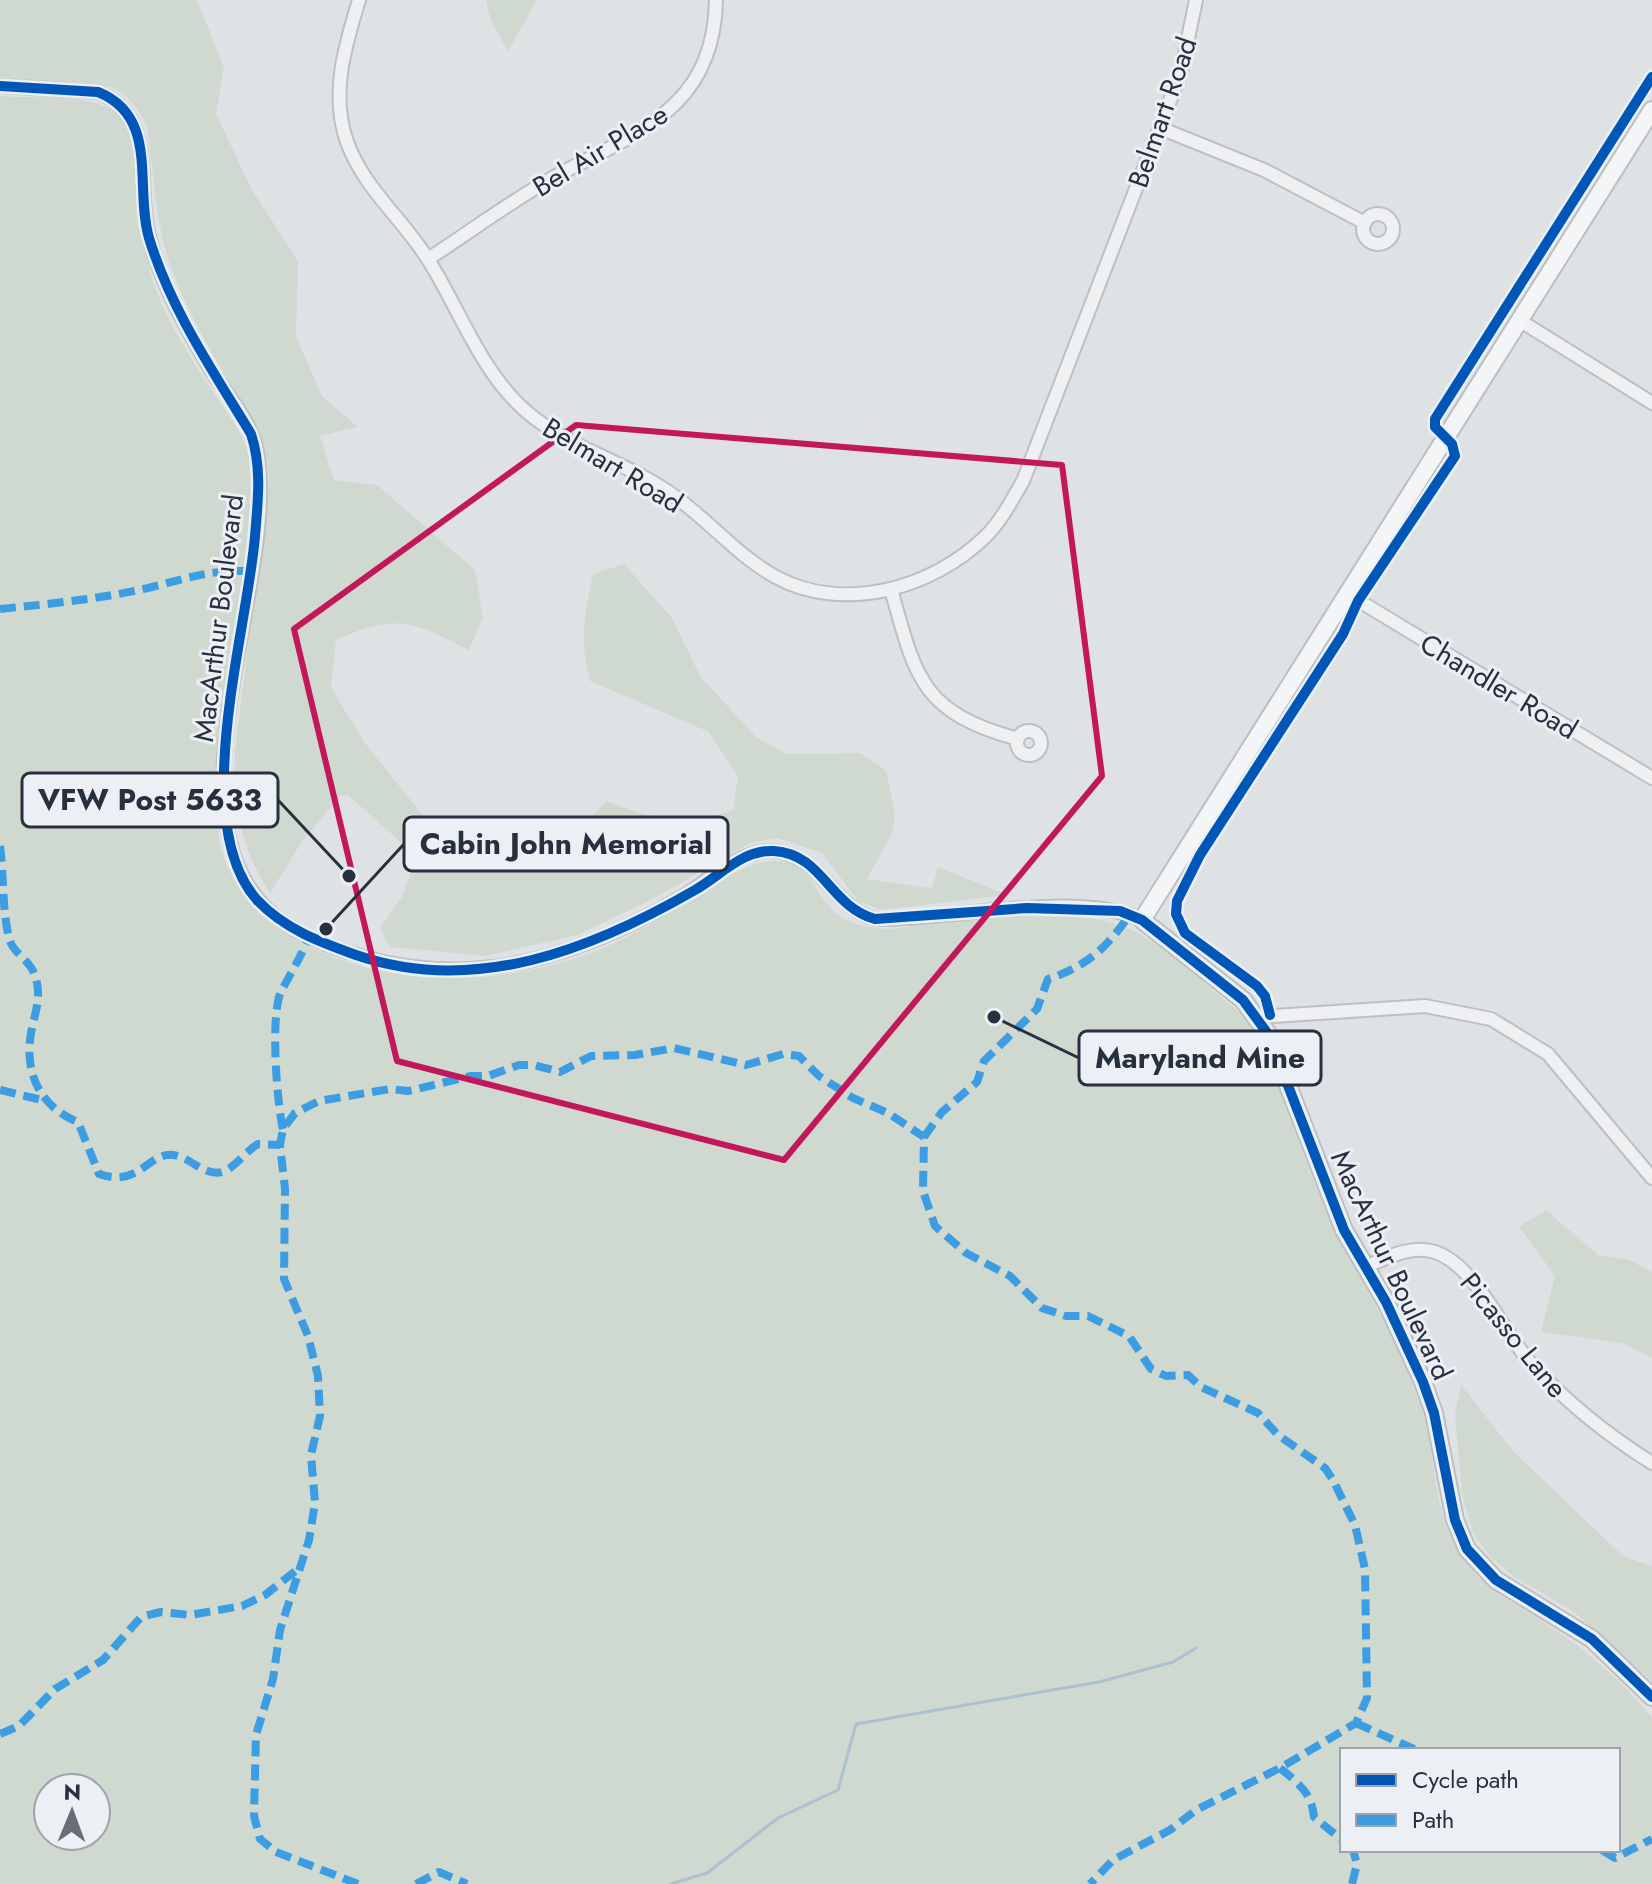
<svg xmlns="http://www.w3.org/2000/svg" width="1652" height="1884" viewBox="0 0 1652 1884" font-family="Jost,sans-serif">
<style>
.green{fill:#d0d9d0;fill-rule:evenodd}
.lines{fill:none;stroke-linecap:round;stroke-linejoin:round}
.stream{stroke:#adc0d1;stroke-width:3}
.minor-casing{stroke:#bdc0c3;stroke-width:16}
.major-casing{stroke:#bbbfc3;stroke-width:20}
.minor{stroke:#eff0f2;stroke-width:12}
.major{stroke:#f3f5f6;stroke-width:16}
.quiet{stroke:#3c9de3;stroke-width:8;stroke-dasharray:16 8;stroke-linecap:butt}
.cycleway-casing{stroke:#ecf0f5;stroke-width:15}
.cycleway{stroke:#0057b8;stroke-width:10}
.marked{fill:none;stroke:#c2185b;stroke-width:6;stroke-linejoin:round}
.labels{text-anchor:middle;stroke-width:6;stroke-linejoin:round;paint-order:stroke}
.street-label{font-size:28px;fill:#26303e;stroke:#ecf0f5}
.leader{fill:none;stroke:#26303e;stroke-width:3}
.callout-dot{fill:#26303e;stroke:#ecf0f5;stroke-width:3}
.callout{fill:#ecf0f5;stroke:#26303e;stroke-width:3}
.callout-label{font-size:30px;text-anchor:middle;font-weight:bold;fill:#26303e}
</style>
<rect width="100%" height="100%" fill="#dfe2e5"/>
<g class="green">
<path d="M0 0H197L224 67 216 114 252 190 298 261 296 337 322 396 358 427 320 436 334 480 377 485 475 570 483 618 469 650C413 621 395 613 336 640L331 688 365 743 432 827 455 864 490 868 566 847 606 801 682 827 733 810 738 777 709 732 590 681C579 644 585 610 593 574L624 564 672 618 700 676 756 737 787 754 860 753 886 771C901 835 896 824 867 879L932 888 938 867 1007 895 881 910 858 901 822 853 777 838 750 843 649 901 577 935 485 956 390 947 380 928 403 895 416 856 348 795 340 796 301 843 270 893C239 845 234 806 235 750L269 479C268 434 240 401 218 363 201 335 186 306 174 276 155 228 154 175 147 125 121 76 98 84 51 82 34 82 17 79 0 77Z"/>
<polygon points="486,0 537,0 508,51 491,21"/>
<path d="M0 96C31 99 101 92 120 117 141 143 138 245 155 287 165 315 182 343 197 368 215 398 251 435 252 471 253 582 212 691 217 802 217 821 217 842 225 860 241 898 266 924 302 943 406 998 547 985 647 926 679 907 735 863 772 861 811 860 812 890 833 910 847 925 868 927 887 929 952 923 1073 902 1131 930 1158 942 1184 965 1206 984 1219 997 1241 1010 1250 1026 1279 1078 1294 1137 1318 1191 1349 1263 1392 1328 1419 1402 1436 1445 1432 1507 1455 1545 1483 1593 1509 1598 1551 1627 1590 1653 1622 1682 1652 1717V1884H0ZM1342 1750H1618V1850H1342ZM48 1788H96V1836H48Z"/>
<polygon points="1546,1210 1598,1255 1629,1260 1652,1272 1652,1358 1622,1343 1541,1332 1555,1276 1519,1227"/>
<polygon points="1461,1385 1514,1452 1623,1556 1652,1566 1652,1681 1573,1611 1514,1577 1490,1557 1474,1535 1462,1495 1455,1413"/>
</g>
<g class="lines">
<polyline class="stream" points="671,1884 707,1873 778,1818 838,1790 856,1724 1099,1682 1173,1662 1196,1648"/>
<g class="minor-casing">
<g id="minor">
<path d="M359 0C345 46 330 94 347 142 364 189 404 220 429 261 461 312 481 373 528 413 571 449 624 461 670 493 707 518 734 553 774 576 842 614 932 589 986 536 1001 521 1012 500 1023 481L1181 72 1196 0"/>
<path d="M0 86 98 92C159 117 135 185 149 236 161 284 186 328 211 370 227 394 251 422 257 451 283 591 136 859 309 937 441 997 560 968 680 898 706 883 738 852 768 851 820 850 830 906 875 919 948 921 1079 889 1142 920"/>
<polyline points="1160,128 1264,170 1365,223"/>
<circle cx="1378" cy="229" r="15"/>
<path d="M428 259C470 232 512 200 556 176 637 132 714 109 716 0"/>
<polyline points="1519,320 1652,403"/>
<path d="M891 589C916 679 921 712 1018 739"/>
<polyline points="1346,593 1652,778"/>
<circle cx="1029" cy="743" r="12"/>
<polyline points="1258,1017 1425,1006 1491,1019 1548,1054 1652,1178"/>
<path d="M1365 1267C1386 1258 1412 1244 1435 1252 1477 1266 1504 1335 1534 1367 1570 1405 1607 1435 1652 1463"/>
</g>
</g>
<g class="major-casing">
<polyline id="major" points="1652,110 1142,920 1243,1000 1268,1034 1344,1230 1386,1302 1423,1382 1434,1413 1455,1520 1467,1549 1496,1580 1592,1639 1652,1697"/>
</g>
<use href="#minor" class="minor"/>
<use href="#major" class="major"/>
<g class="quiet">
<path d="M0 609C49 604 99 599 148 588 189 578 206 570 251 571"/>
<path d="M0 846C4 876 2 909 9 938 12 952 29 960 34 973 43 995 35 1012 31 1033 24 1073 40 1107 78 1122L99 1174C140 1188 148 1152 173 1155 191 1157 206 1179 225 1171 237 1165 246 1151 258 1144L280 1145"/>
<polyline points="0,1090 42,1100"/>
<path d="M283 1129C277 1105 270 1014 281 992 290 974 301 957 309 937"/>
<path d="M924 1137 942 1112 977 1082 984 1061 1037 1009 1048 979C1086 967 1108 947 1130 914"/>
<polyline points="1356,1723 1416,1750"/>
<polyline points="0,1734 19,1726 55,1689 103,1660 141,1617 161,1612 190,1615 242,1606 265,1595 298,1569"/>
<path d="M1280 1768C1298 1783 1312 1793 1314 1817L1342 1840"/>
<polyline points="1602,1850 1615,1858 1652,1839"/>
<polyline points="358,1884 276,1852 260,1839 254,1816 256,1735 273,1679 280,1630 309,1540 315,1503 311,1455 320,1416 318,1376 308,1336 284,1279 285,1189 280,1145 283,1129 295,1113 319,1101 390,1089 408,1091 471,1076 488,1076 519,1065 534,1065 560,1072 591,1056 635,1055 674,1048 746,1065 783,1054 799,1056 819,1076 853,1098 888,1113 924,1137 923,1191 935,1226 966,1253 1010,1276 1042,1308 1066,1316 1088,1316 1129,1336 1151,1369 1166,1376 1188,1375 1201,1387 1258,1413 1278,1435 1325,1468 1333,1480 1355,1525 1365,1569 1367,1698 1356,1723 1280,1768 1196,1810 1170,1830 1113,1860 1090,1884"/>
<polyline points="416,1884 439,1872 467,1884"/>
<polyline points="1352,1884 1357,1864 1353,1850"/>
</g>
<g class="cycleway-casing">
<g id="cycleway">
<path d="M0 86 98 92C160 117 134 187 149 238 171 310 213 371 251 434 262 467 258 501 255 536 247 634 188 822 257 900 284 929 320 942 356 955 475 996 593 949 695 890 720 876 743 849 774 851 823 854 829 906 875 919L1027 908 1120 911 1142 920 1243 1000 1268 1034 1344 1230 1386 1302 1423 1382 1434 1413 1455 1520 1467 1549 1496 1580 1592 1639 1652 1697"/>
<polyline points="1270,1015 1265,996 1257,986 1185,933 1176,914 1177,901 1200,855 1343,634 1358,601 1455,456 1452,444 1435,427 1435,419 1652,77"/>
</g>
</g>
<use href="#cycleway" class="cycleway"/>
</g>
<path class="marked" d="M576 425 1062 465 1102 776 784 1160 397 1061 294 629Z"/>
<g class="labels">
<g class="street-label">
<text transform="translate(1162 112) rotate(-71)" y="10">Belmart Road</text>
<text transform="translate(600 150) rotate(-31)" y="10">Bel Air Place</text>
<text transform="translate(613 465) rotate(31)" y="10">Belmart Road</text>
<text transform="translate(218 618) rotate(-83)" y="10">MacArthur Boulevard</text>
<text transform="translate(1499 686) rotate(31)" y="10">Chandler Road</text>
<text transform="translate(1392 1265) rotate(65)" y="10">MacArthur Boulevard</text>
<text transform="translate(1514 1335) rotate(51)" y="10">Picasso Lane</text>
</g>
</g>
<path class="leader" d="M349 876L278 800M326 929L404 844M994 1017L1079 1058"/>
<g class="callout-dot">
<circle cx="349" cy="876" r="8"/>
<circle cx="326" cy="929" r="8"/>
<circle cx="994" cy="1017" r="8"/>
</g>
<g class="callout">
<rect x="22" y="773" width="256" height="54" rx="8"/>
<rect x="404" y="817" width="324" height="54" rx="8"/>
<rect x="1079" y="1031" width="242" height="54" rx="8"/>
</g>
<g class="callout-label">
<text x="150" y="810">VFW Post 5633</text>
<text x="566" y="854">Cabin John Memorial</text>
<text x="1200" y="1068">Maryland Mine</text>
</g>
<rect x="1340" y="1748" width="280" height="104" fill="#ecf0f5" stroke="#9da3ac" stroke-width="2"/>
<rect x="1356" y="1774" width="40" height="12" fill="#0057b8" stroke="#9da3ac" stroke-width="2"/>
<text x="1412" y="1788" font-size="24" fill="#26303e">Cycle path</text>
<rect x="1356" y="1814" width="40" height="12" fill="#3c9de3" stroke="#9da3ac" stroke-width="2"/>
<text x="1412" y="1828" font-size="24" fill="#26303e">Path</text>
<g transform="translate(72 1812) rotate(1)"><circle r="38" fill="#ecf0f5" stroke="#9da3ac" stroke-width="2"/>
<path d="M0-6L14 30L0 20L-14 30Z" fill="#676e78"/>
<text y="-12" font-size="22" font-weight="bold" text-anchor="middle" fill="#26303e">N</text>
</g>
</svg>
